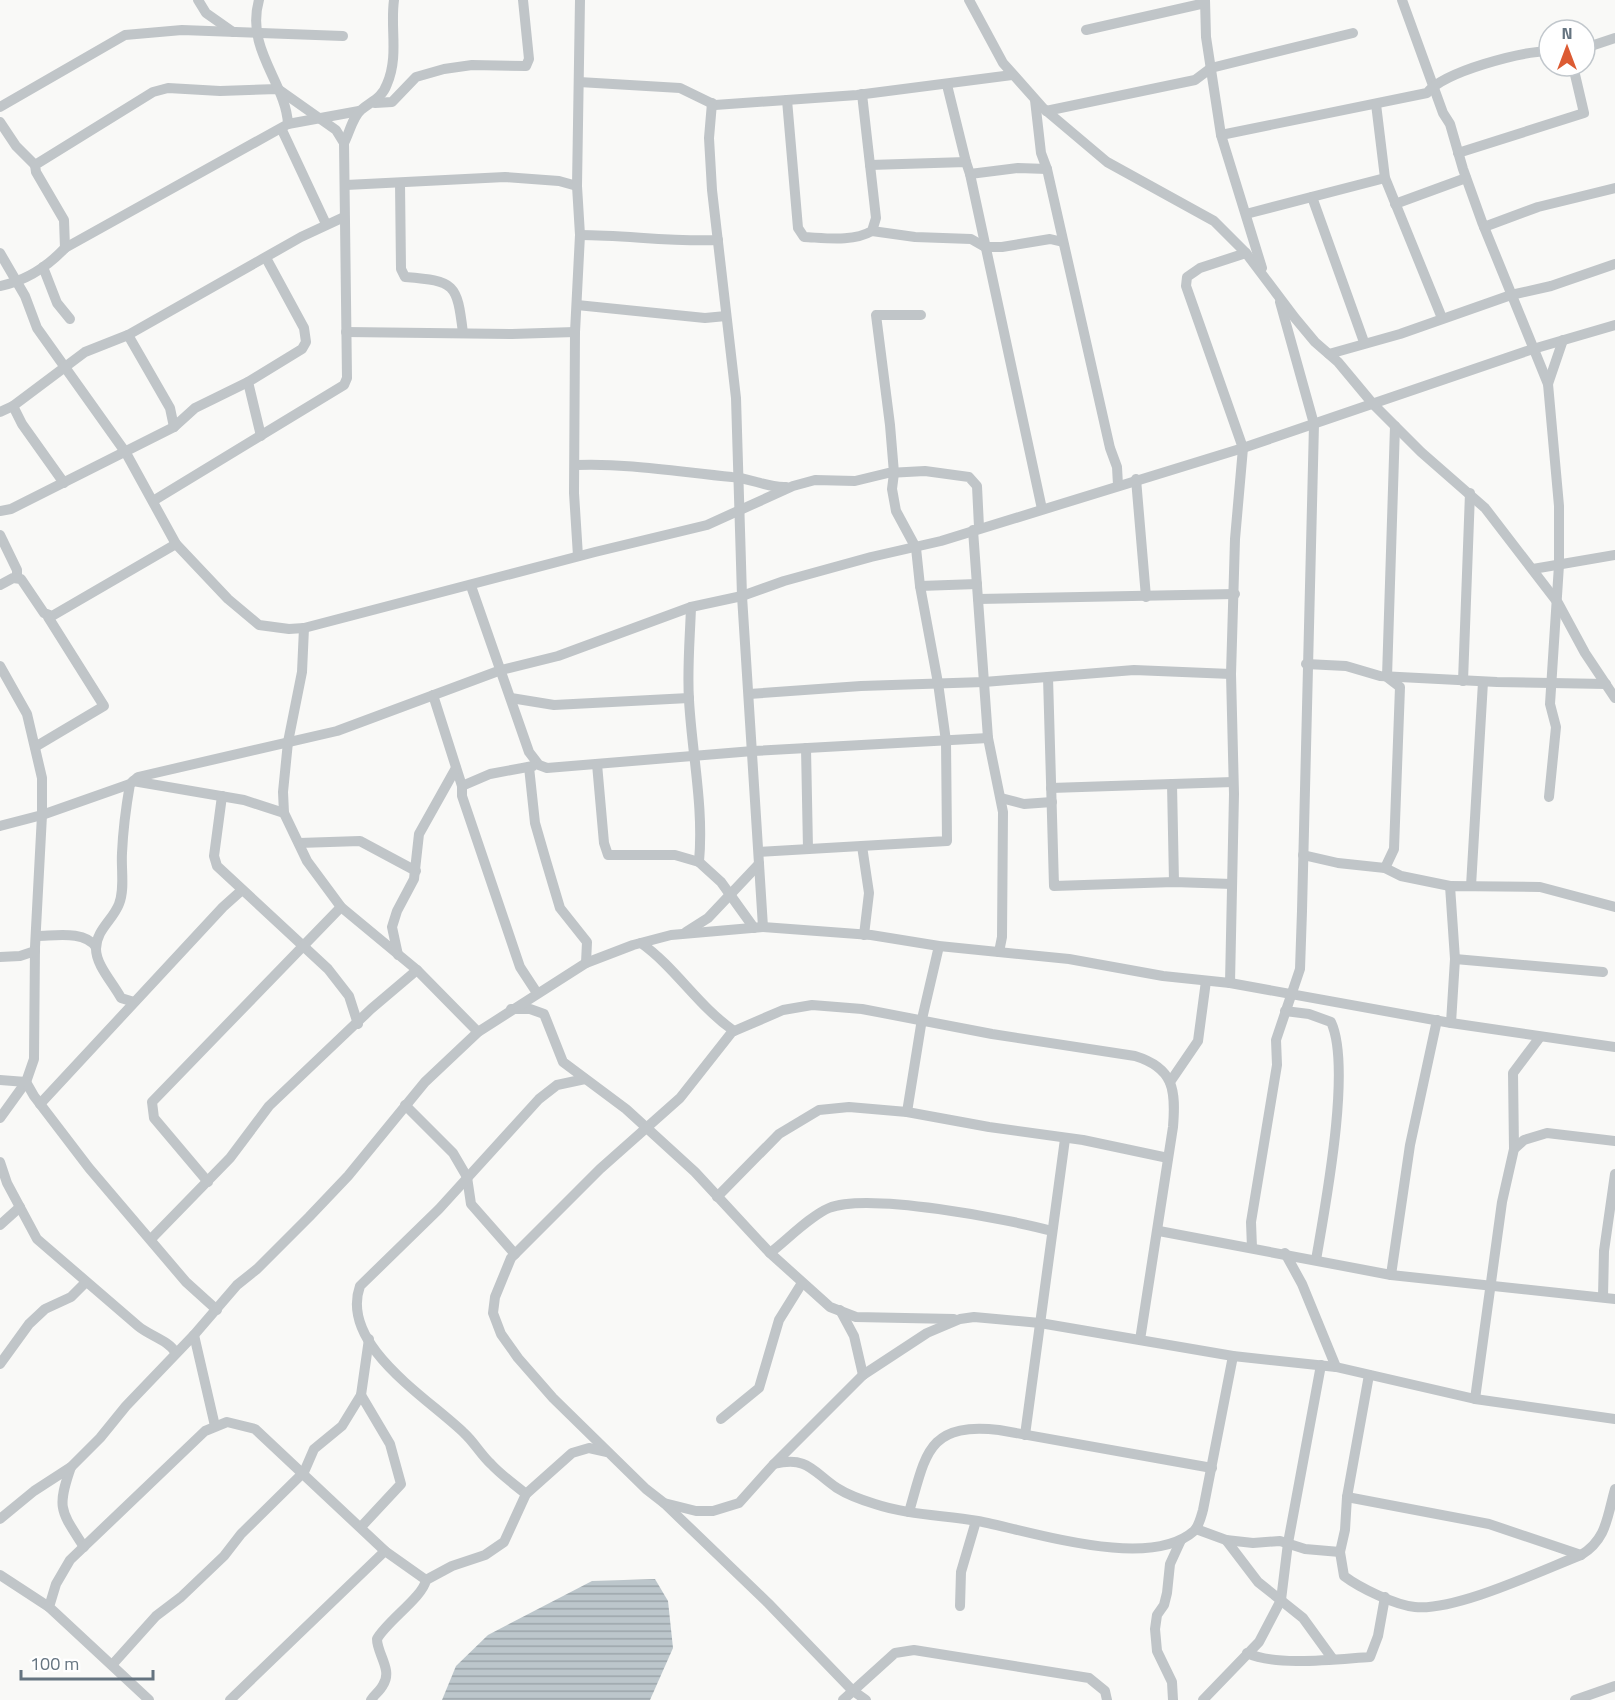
<svg xmlns="http://www.w3.org/2000/svg" width="1615" height="1700" viewBox="0 0 1615 1700" font-family="'Titillium Web',sans-serif">
<style>
.water{fill:url(#water-rules)}
.lines{fill:none;stroke-linecap:round;stroke-linejoin:round}
.minor{stroke:#c0c5c8;stroke-width:10}
</style>
<defs>
<pattern id="water-rules" width="6" height="5" patternUnits="userSpaceOnUse" patternTransform="scale(1.5)"><rect width="6" height="5" fill="#bcc6cb"/><path d="M0 2.5h6" fill="none" stroke="#9ca5aa"/></pattern>
</defs>
<rect width="100%" height="100%" fill="#f9f9f7"/>
<polygon class="water" points="655,1579 668,1601 673,1648 650,1700 442,1700 456,1666 488,1635 592,1581"/>
<g class="lines">
<g class="minor">
<polyline points="198,0 206,13 233,32"/>
<polyline points="969,0 1003,63 1043,108 1107,162 1214,221 1246,253 1295,318 1315,342 1338,362 1373,404 1421,452 1485,508 1558,603 1585,653 1615,698"/>
<polyline points="1205,0 1206,37 1221,135 1262,268"/>
<polyline points="1402,0 1443,113 1450,124 1463,169 1482,222 1548,384 1559,506 1559,565 1550,704 1556,727 1549,797"/>
<polyline points="1086,30 1205,3"/>
<polyline points="1585,48 1615,38"/>
<polyline points="579,82 680,88 715,105 857,95 1012,75"/>
<polyline points="947,85 966,162"/>
<path d="M787 100 798 228 804 237C826 238 853 242 872 231L876 218 862 94"/>
<polyline points="375,103 392,102 416,77 444,69 472,65 526,66 529,59 523,0"/>
<polyline points="712,103 709,138 712,190 736,398 742,596 763,927"/>
<polyline points="1376,104 1385,178 1442,318"/>
<polyline points="0,107 125,35 182,30 343,36"/>
<polyline points="1046,111 1195,80 1211,68 1353,33"/>
<polyline points="0,122 16,146 35,165"/>
<polyline points="288,124 359,111"/>
<polyline points="282,130 326,224"/>
<path d="M1221 135 1427 93C1445 71 1520 52 1549 51"/>
<polyline points="1458,153 1584,113 1573,66"/>
<polyline points="870,165 966,162 970,174 1018,168 1047,169 1041,153 1035,100"/>
<polyline points="1047,169 1110,448 1117,467 1118,485"/>
<polyline points="970,174 1042,509"/>
<path d="M400 183 401 269 405 277C455 281 457 283 463 333"/>
<polyline points="346,185 505,177 559,181 577,186"/>
<polyline points="1312,197 1364,342"/>
<polyline points="1395,204 1466,178"/>
<polyline points="1246,214 1385,178"/>
<polyline points="1484,227 1538,207 1615,188"/>
<polyline points="872,231 915,237 971,239 985,247 1002,247 1050,239 1063,242"/>
<path d="M580 235C626 235 671 242 718 240"/>
<polyline points="65,248 64,220 36,172 35,165 153,92 168,88 220,91 278,89 336,130 344,143"/>
<polyline points="0,253 25,296 37,328 126,453 176,544 228,599 259,625 289,629 304,628 595,552 707,525 793,486 815,480 855,481 888,473 925,471 969,477 977,486 979,527"/>
<polyline points="43,267 57,303 70,319"/>
<path d="M0 286C25 281 47 267 65 248L288 124C286 83 245 49 259 0"/>
<polyline points="577,305 705,318 726,316"/>
<polyline points="346,332 512,334 575,332"/>
<polyline points="128,335 170,408 174,427"/>
<polyline points="1329,354 1400,334 1511,295 1551,286 1615,264"/>
<polyline points="248,382 261,436"/>
<polyline points="1548,384 1563,340"/>
<polyline points="13,406 22,424 64,483"/>
<polyline points="0,412 13,406 85,352 128,335 301,237 344,217"/>
<path d="M576 465C629 463 679 472 732 477 751 478 767 488 786 487"/>
<polyline points="1136,479 1146,597"/>
<path d="M153 501 344 385 347 378 344 143C349 134 353 116 361 110 372 101 382 98 387 84 399 56 390 28 394 0"/>
<polyline points="0,511 11,509 174,427 195,408 248,382 302,349 306,342 304,328 266,258"/>
<polyline points="973,530 988,738 1003,812 1002,937 999,952"/>
<polyline points="0,535 17,570 17,578"/>
<polyline points="578,556 574,493 575,332 580,235 577,186 580,0"/>
<polyline points="1533,569 1615,555"/>
<polyline points="0,585 13,578 21,579 44,613 52,616 176,544"/>
<polyline points="471,586 529,752 539,765 547,768 753,751 988,738"/>
<polyline points="920,586 977,584"/>
<polyline points="978,599 1235,594"/>
<path d="M691 607C690 638 687 669 689 700 692 754 704 807 699 862L721 882 754 928"/>
<polyline points="304,628 302,672 288,742 283,792 284,813 307,861 341,907 417,970 478,1032"/>
<polyline points="1306,664 1346,666 1380,676 1497,682 1606,684"/>
<polyline points="0,666 27,714 42,778 42,815 35,947 34,1059 26,1082 0,1118"/>
<polyline points="1048,677 1054,886 1174,882 1232,884"/>
<polyline points="1463,681 1470,493"/>
<polyline points="749,694 861,686 984,682 1134,670 1231,674"/>
<polyline points="433,695 462,786 462,796 520,967 537,993"/>
<polyline points="511,698 554,705 689,698"/>
<polyline points="35,747 104,706 48,617"/>
<polyline points="806,748 808,849"/>
<polyline points="597,764 604,843 608,855 675,855 699,862"/>
<polyline points="529,767 535,823 546,861 560,908 587,942 586,963"/>
<polyline points="133,781 244,800 284,813"/>
<path d="M130 784C126 807 123 830 122 853 121 870 125 889 119 904 113 920 96 930 96 949 96 965 113 983 121 998L134 1002"/>
<polyline points="1172,784 1174,882"/>
<polyline points="462,786 490,774 533,766"/>
<polyline points="1051,788 1233,782"/>
<polyline points="222,796 214,856 217,866 328,969 349,996 358,1024"/>
<polyline points="1001,798 1024,804 1052,802"/>
<polyline points="0,826 42,815 130,784 138,777 337,731 501,670 558,656 691,607 742,596 784,581 871,557 941,541 1243,448 1533,349 1615,325"/>
<polyline points="299,843 360,841 416,871"/>
<polyline points="862,846 869,893 864,935"/>
<polyline points="759,852 947,841 946,741 938,683 920,586 916,548 896,511 892,489 894,473 890,425 876,315 921,315"/>
<polyline points="1303,855 1338,863 1385,868 1401,876 1450,886"/>
<polyline points="1385,868 1394,849 1400,687 1387,677 1395,426"/>
<polyline points="1471,886 1483,682"/>
<polyline points="686,932 708,918 759,864"/>
<path d="M36 936C55 936 84 930 96 947"/>
<path d="M641 943C676 968 698 1006 734 1031"/>
<polyline points="398,955 392,927 397,911 414,879 419,834 456,768"/>
<polyline points="0,957 20,956 35,951"/>
<polyline points="1455,959 1603,972"/>
<polyline points="1230,983 1234,794 1231,674 1235,539 1243,448 1186,286 1187,277 1200,268 1246,253"/>
<polyline points="511,1009 530,1009 544,1014 563,1062 626,1109 695,1172 770,1253 830,1307 856,1317 954,1319"/>
<path d="M1285 1011 1309 1014 1331 1022C1352 1067 1325 1207 1316 1260"/>
<polyline points="1451,1023 1455,959 1450,886 1540,887 1615,907"/>
<polyline points="0,1080 26,1082 34,1096 89,1168 186,1282 217,1310"/>
<polyline points="1170,1082 1198,1041 1206,981"/>
<polyline points="40,1104 223,907 242,890"/>
<polyline points="405,1105 453,1153 467,1177 471,1204 515,1254"/>
<polyline points="907,1112 922,1019 939,946"/>
<polyline points="1514,1149 1513,1073 1540,1037"/>
<path d="M0 1162 7 1183 37 1239 138 1326C150 1336 168 1340 176 1353"/>
<polyline points="208,1182 154,1118 152,1102 341,907"/>
<polyline points="717,1197 779,1134 819,1110 849,1107 907,1112 989,1127 1083,1140 1168,1158"/>
<polyline points="0,1225 20,1207"/>
<polyline points="1159,1231 1391,1275 1615,1299"/>
<polyline points="152,1238 230,1158 269,1106 371,1009 417,970"/>
<polyline points="1252,1248 1251,1222 1277,1065 1276,1040 1300,969 1302,911 1314,424 1280,302"/>
<path d="M770 1253C787 1240 810 1216 829 1208 868 1192 1008 1219 1052 1231"/>
<polyline points="1285,1253 1302,1284 1336,1367"/>
<polyline points="1391,1275 1410,1145 1437,1020"/>
<polyline points="1603,1297 1604,1251 1615,1174"/>
<polyline points="840,1310 854,1336 863,1375"/>
<polyline points="194,1335 215,1426"/>
<path d="M1140 1340 1173 1127C1176 1090 1174 1068 1135 1056L992 1034 862 1009 812 1005 783 1010 732 1032 680 1098 600 1169 511 1258 495 1297 493 1313 501 1334 518 1358 553 1398 646 1489 664 1503 696 1511H713L739 1503 773 1465 863 1375 927 1333 960 1319 974 1317 1040 1323 1233 1356 1336 1367 1475 1399 1615 1419"/>
<polyline points="0,1364 29,1324 45,1309 71,1297 86,1282"/>
<path d="M1369 1375 1347 1497 1345 1530 1340 1552 1344 1576C1360 1588 1395 1605 1415 1607 1456 1611 1540 1571 1581 1555 1607 1539 1607 1517 1615 1489"/>
<polyline points="361,1395 390,1444 401,1484 361,1527"/>
<polyline points="1475,1399 1502,1202 1514,1149 1524,1140 1547,1133 1615,1141"/>
<polyline points="721,1419 759,1388 779,1320 802,1283"/>
<polyline points="1025,1435 1065,1139"/>
<path d="M774 1464C808 1456 812 1471 837 1488 848 1495 862 1500 875 1504 908 1515 943 1515 978 1521 1031 1531 1149 1571 1194 1531 1199 1526 1201 1517 1203 1510L1233 1356"/>
<path d="M71 1467C56 1509 61 1511 84 1547"/>
<path d="M526 1494C514 1484 501 1475 491 1464 481 1455 474 1442 464 1433 428 1398 339 1345 360 1286L439 1209 539 1099 557 1085 585 1079"/>
<polyline points="1347,1497 1489,1524 1581,1555"/>
<polyline points="664,1503 768,1603 852,1690 866,1700"/>
<path d="M909 1512C926 1454 927 1422 999 1430L1212 1468"/>
<polyline points="0,1519 34,1491 71,1467 100,1438 126,1406 194,1335 237,1285 257,1269 309,1217 348,1176 425,1082 478,1032 586,963 633,945 671,935 763,927 871,935 939,946 1069,959 1163,976 1230,983 1451,1023 1615,1047"/>
<polyline points="1196,1529 1226,1540 1253,1543 1280,1541 1305,1549 1340,1552"/>
<polyline points="1226,1540 1258,1582 1303,1618 1332,1658"/>
<polyline points="0,1575 49,1607"/>
<polyline points="960,1606 961,1572 976,1521"/>
<path d="M1247 1653C1276 1667 1338 1659 1370 1657L1378 1636 1385 1597"/>
<polyline points="112,1665 156,1616 181,1597 224,1556 241,1534 304,1472 314,1449 342,1426 361,1395 369,1339"/>
<polyline points="149,1700 49,1607 56,1584 70,1560 205,1431 227,1422 255,1429 385,1551 426,1580 452,1566 485,1555 504,1542 526,1494 572,1453 589,1448 607,1452"/>
<polyline points="230,1700 385,1551"/>
<path d="M371 1700C374 1695 380 1691 383 1685 393 1670 377 1654 377 1639 387 1621 423 1597 426 1580"/>
<polyline points="843,1700 895,1653 914,1650 1089,1678 1105,1691 1107,1700"/>
<polyline points="1173,1700 1172,1682 1157,1651 1155,1629 1157,1615 1164,1605 1167,1593 1170,1564 1181,1540"/>
<polyline points="1203,1700 1259,1642 1281,1600 1288,1543 1321,1365"/>
<polyline points="1575,1700 1615,1686"/>
</g>
</g>
<g transform="translate(1567 48)"><circle r="28" fill="#ffffff" stroke="#c1c7cc" stroke-width="1.5"/>
<path d="M0-4.5L10 22L0 15L-10 22Z" fill="#dc5b33"/>
<text y="-9" font-size="16" font-weight="bold" text-anchor="middle" fill="#657480">N</text>
</g>
<path d="M21 1670v9h132v-9" fill="none" stroke="#657480" stroke-width="3"/>
<text x="30" y="1670" font-size="18" fill="#657480" stroke="#ffffff" stroke-width="4.5" paint-order="stroke">100 m</text>
</svg>
